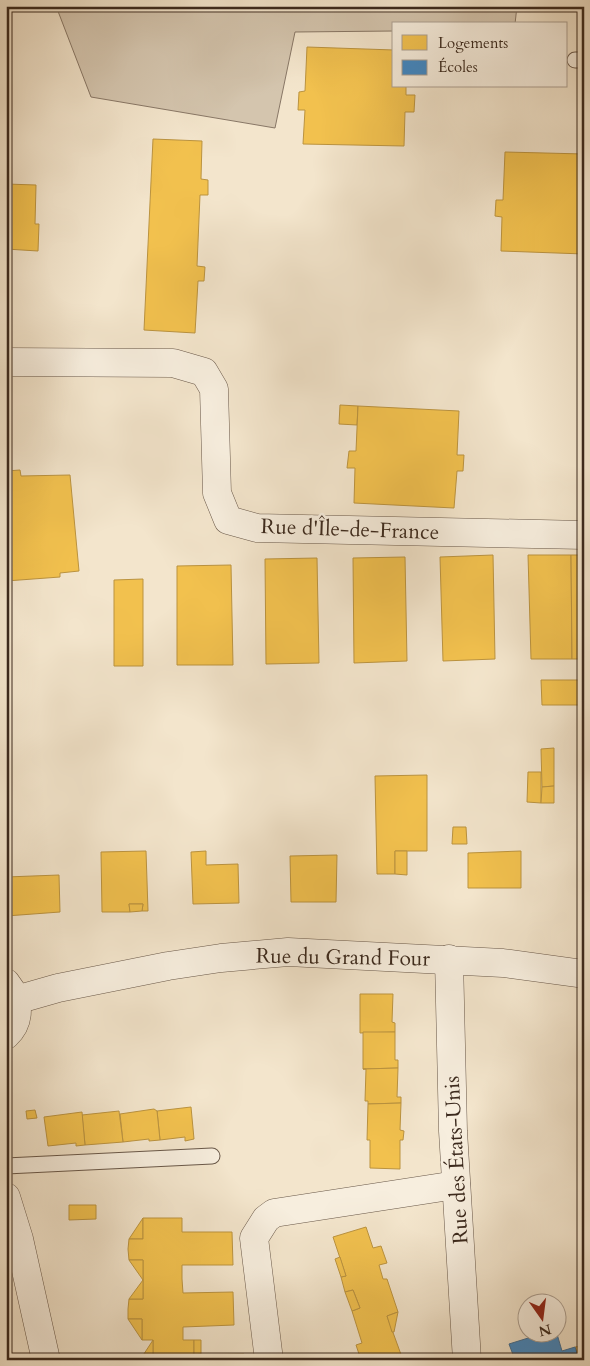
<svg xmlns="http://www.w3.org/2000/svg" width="590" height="1366" viewBox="0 0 590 1366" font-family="Cardo,serif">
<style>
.green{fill:#d4c5ae;stroke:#876}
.homes{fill:#f2c14e;stroke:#bb933f}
.schools{fill:#3f88c5;stroke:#3e6c93}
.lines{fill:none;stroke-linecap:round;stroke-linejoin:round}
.service-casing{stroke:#695849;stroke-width:17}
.minor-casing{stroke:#695849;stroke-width:29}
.tertiary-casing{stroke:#695849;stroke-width:29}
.service{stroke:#f7eede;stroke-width:15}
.minor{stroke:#f7eede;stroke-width:28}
.tertiary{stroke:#f7eede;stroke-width:28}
.labels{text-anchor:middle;stroke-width:5;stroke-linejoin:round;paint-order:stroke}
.street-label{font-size:21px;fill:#3b291d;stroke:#f7eede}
</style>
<rect width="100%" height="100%" fill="#f3e5cc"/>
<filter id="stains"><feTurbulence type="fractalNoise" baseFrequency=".004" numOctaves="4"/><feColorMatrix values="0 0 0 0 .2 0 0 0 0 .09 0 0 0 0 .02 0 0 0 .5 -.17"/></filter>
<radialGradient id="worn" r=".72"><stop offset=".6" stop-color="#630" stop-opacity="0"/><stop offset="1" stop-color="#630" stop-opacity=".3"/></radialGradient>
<polygon class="green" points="56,6 517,6 515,24 394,24 394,31 295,32 275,128 91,97"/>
<g class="homes">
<polygon points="307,47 394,50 394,86 406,86 406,95 415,95 414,112 405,112 404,146 303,144 305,110 298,110 299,92 305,91"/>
<polygon points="153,139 202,141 201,179 208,180 208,195 200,195 197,266 205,267 204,281 198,281 195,333 144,330"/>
<polygon points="505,152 584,154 584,254 501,251 502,217 495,216 496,200 503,200"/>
<polygon points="6,184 36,185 35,224 39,224 38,251 6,249"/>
<polygon points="340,405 358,406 357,425 339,424"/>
<polygon points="358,406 459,411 457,455 464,455 463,471 457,471 454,508 354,503 355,468 347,468 349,451 356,451"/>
<polygon points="20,470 21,476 70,475 79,571 60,573 60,577 6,581 6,471"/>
<polygon points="493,555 495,659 443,661 440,557"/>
<polygon points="528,555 571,555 572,659 531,659"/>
<polygon points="571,555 581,555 583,659 572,659"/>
<polygon points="405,557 407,661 354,663 353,558"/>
<polygon points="317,558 319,663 266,664 265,559"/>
<polygon points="231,565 233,665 177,665 177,566"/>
<polygon points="143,579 143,666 114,666 114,580"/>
<polygon points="541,680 580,680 580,705 542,705"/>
<polygon points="554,748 554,786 542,787 541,749"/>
<polygon points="528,772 541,772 541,803 527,802"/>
<polygon points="427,775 427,851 395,851 395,874 377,874 375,776"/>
<polygon points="554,786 554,803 541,803 542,787"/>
<polygon points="453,827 466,827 467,844 452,844"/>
<polygon points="146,851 148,911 142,911 143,904 129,904 130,912 102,912 101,852"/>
<polygon points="206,851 206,865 238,864 239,903 193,904 191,852"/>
<polygon points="395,851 407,851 407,875 395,874"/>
<polygon points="521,851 521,888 468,888 468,853"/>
<polygon points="337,855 336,902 291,902 290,856"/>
<polygon points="59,875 60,912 6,916 6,877"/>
<polygon points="129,904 143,904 142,911 130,912"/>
<polygon points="360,994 393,994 392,1022 395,1023 395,1032 360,1033"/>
<polygon points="363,1032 395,1032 395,1060 398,1060 398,1068 363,1069"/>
<polygon points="398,1068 397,1097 401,1097 401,1103 368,1104 368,1101 365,1101 366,1069 363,1069"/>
<polygon points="401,1103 400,1130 404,1131 403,1140 400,1140 400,1169 370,1168 370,1140 367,1140 368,1104"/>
<polygon points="191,1107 194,1139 185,1141 185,1137 160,1140 157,1111"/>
<polygon points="154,1109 157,1111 160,1140 149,1141 149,1139 123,1142 120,1114"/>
<polygon points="35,1110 37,1118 27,1119 26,1111"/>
<polygon points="119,1111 123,1142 85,1145 82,1115"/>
<polygon points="82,1112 85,1145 76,1146 76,1143 48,1146 44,1117"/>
<polygon points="69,1205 96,1205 96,1219 69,1220"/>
<polygon points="143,1218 143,1239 129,1239"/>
<polygon points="143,1218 182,1218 182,1232 232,1232 233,1265 182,1265 182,1279 183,1293 233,1292 234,1325 183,1327 183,1340 194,1340 194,1355 244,1354 245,1360 153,1360 153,1340 142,1340 142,1319 128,1319 128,1309 129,1299 143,1299 143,1260 129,1260 128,1249 129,1239 143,1239"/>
<polygon points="366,1227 373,1248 381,1246 387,1263 379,1265 383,1279 387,1279 398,1312 387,1316 403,1360 361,1360 356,1345 362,1343 352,1311 360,1308 353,1290 345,1292 341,1277 346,1276 333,1237"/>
<polygon points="340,1257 346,1276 341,1277 335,1259"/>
<polygon points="129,1260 143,1260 143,1280"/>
<polygon points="143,1280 143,1299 129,1299"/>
<polygon points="353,1290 360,1308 352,1311 345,1292"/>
<polygon points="398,1312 394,1332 392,1332 387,1316"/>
<polygon points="128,1319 142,1319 142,1340"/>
<polygon points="153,1340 153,1360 140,1360"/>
<polygon points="194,1340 201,1340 201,1354 194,1355"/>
<polygon points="581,1346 584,1356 584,1360 579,1360 575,1347"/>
</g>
<polygon class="schools" points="541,1334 557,1334 562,1351 575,1347 579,1360 515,1360 509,1344"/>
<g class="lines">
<g class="service-casing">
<g id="service">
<polyline points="575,60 584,60"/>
<polyline points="6,1166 212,1156"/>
</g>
</g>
<g class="minor-casing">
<g id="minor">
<polyline points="6,362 173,363 204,372 214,389 217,493 228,520 257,528 584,535"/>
<polyline points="449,959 453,1131 467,1360"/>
<polyline points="16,1000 58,988 168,966 221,958 288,952 503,963 584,974"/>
<polyline points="269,1360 254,1238 266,1219 274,1213 456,1185"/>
</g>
</g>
<g class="tertiary-casing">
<g id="tertiary">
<path d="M6 983C19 999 22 1020 6 1035"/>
<polyline points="6,1197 19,1239 46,1360"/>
</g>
</g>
<use href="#service" class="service"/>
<use href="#minor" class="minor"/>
<use href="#tertiary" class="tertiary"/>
</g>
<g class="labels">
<g class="street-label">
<text transform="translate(350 529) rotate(2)" y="7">Rue d'Île-de-France</text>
<text transform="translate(343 957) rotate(1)" y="7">Rue du Grand Four</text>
<text transform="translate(456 1160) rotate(-93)" y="7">Rue des États-Unis</text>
</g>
</g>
<rect width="590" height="1366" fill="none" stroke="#f3e5cc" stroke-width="25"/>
<rect x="8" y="8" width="575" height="1351" fill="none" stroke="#3b291d" stroke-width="2.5"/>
<rect x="12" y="12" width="565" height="1341" fill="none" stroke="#3b291d"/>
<rect x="392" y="22" width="175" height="65" fill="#f7eede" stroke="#ac9f91"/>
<rect x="402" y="35" width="25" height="15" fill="#f2c14e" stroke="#ac9f91"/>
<text x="438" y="48" font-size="15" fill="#3b291d">Logements</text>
<rect x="402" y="60" width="25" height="15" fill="#3f88c5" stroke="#ac9f91"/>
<text x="438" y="72" font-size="15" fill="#3b291d">Écoles</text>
<g transform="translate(542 1318) rotate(166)"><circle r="24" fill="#f7eede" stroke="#ac9f91"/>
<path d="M0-4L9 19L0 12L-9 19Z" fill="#8f2418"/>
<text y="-8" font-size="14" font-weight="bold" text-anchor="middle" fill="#3b291d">N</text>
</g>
<rect width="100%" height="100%" filter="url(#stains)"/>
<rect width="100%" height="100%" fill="url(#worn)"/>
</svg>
